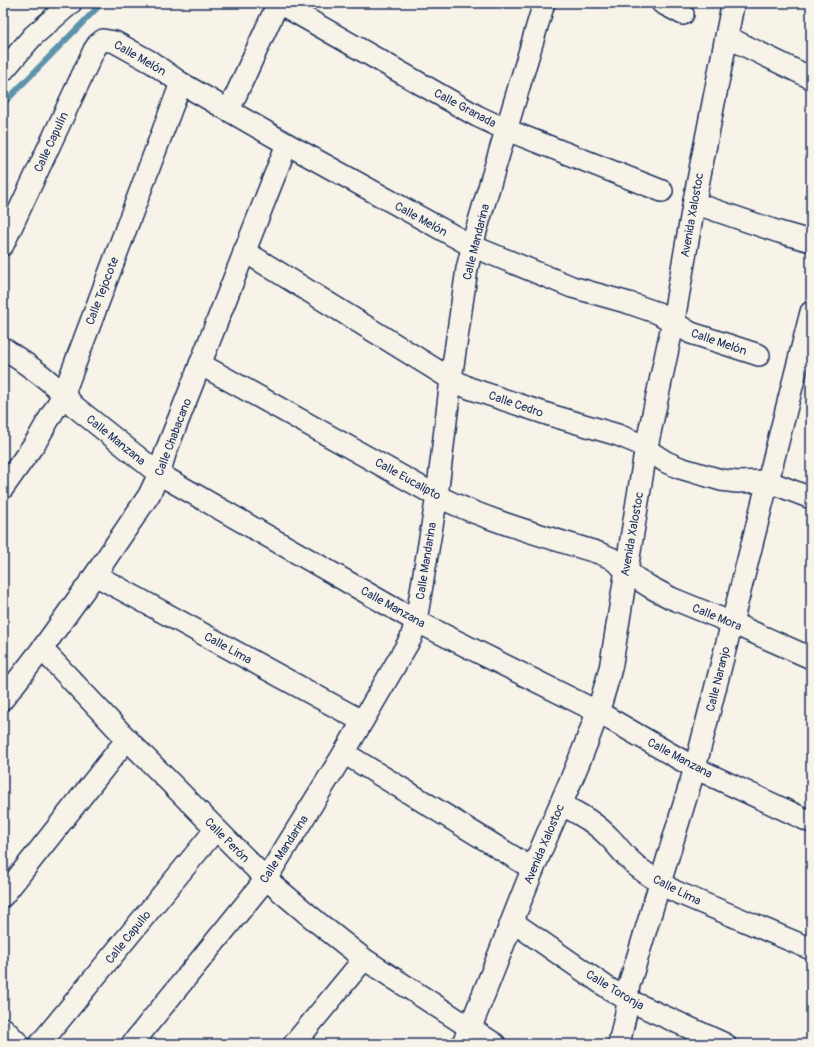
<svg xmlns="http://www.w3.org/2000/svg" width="814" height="1047" viewBox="0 0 814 1047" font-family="Pangolin,sans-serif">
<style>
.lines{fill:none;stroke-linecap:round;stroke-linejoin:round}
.stream{stroke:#5b93ac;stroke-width:6}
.street-casing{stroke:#1b2f5e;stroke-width:24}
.secondary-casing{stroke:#1b2f5e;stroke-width:25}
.street{stroke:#f7f3e8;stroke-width:21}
.secondary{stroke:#f7f3e8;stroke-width:22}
.labels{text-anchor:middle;stroke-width:3;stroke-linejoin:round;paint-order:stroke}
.street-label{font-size:12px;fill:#1b2f5e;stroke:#f7f3e8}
</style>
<rect width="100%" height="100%" fill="#f7f3e8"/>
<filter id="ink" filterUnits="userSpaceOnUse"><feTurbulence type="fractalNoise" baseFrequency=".025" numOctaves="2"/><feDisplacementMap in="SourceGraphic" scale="8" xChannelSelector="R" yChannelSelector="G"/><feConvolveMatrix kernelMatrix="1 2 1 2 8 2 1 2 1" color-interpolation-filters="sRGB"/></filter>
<g filter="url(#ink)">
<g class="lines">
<polyline class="stream" points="3,104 102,3"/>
<g class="street-casing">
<g id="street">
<polyline points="279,3 477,116 507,130 662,191"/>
<polyline points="662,3 683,14"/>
<polyline points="727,37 811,78"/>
<polyline points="3,71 33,36 71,3"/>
<polyline points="229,110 278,3"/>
<polyline points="694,203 779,232 807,240"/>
<polyline points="3,245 94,50 98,44 103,40 115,42 151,62 181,83 287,144 472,246 572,287 629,303 658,313 691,333 759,355"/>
<polyline points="244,251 451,379 469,388 550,415 618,435 635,442 666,462 680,468 721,480 737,482 767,481 811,498"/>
<path d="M3 348C29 366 54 382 74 406L159 474 416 621 598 712 695 768 811 822"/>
<path d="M200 364 437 496C488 521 544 536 599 553L611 558 636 578 650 587 671 598 732 623 811 658"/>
<polyline points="3,488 37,440 64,393 181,83"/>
<polyline points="95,575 362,721"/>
<polyline points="42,649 127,739 266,879 317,922 364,959 495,1044"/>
<polyline points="3,699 42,649 95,575 149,495 159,474 166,451 287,144"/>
<polyline points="344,753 533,869"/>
<path d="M561 805C579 813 596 823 610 838 617 845 623 854 631 861 643 873 659 882 674 891L811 949"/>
<polyline points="3,896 127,739"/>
<polyline points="513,922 608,988 628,1000 725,1044"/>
<polyline points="3,1028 19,1044"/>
<polyline points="40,1044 216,829"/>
<polyline points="132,1044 266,879 344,753 411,638 416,621 437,496 451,379 467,269 476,231 544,3"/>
<polyline points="294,1044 364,959"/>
<polyline points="619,1044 627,1008 628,992 629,985 695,768 811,312"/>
</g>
</g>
<g class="secondary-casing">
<path id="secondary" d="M463 1044C488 987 509 927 533 869 560 802 594 737 611 666L646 449 673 323 694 203 733 3"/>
</g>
<use href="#street" class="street"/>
<use href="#secondary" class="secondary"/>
</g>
</g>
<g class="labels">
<g class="street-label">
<text transform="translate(140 58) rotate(30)" y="4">Calle Melón</text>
<text transform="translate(465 108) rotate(28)" y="4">Calle Granada</text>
<text transform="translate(51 142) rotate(-65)" y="4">Calle Capulín</text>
<text transform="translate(692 215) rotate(-80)" y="4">Avenida Xalostoc</text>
<text transform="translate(421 219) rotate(29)" y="4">Calle Melón</text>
<text transform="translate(476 242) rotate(-76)" y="4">Calle Mandarina</text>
<text transform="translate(102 291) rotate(-69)" y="4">Calle Tejocote</text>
<text transform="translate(719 342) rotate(19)" y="4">Calle Melón</text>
<text transform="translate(516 404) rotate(19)" y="4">Calle Cedro</text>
<text transform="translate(173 437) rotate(-69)" y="4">Calle Chabacano</text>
<text transform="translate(116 440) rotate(39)" y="4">Calle Manzana</text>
<text transform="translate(408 479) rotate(29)" y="4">Calle Eucalipto</text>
<text transform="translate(632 534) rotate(-80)" y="4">Avenida Xalostoc</text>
<text transform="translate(426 561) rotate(-81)" y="4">Calle Mandarina</text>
<text transform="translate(393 607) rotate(29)" y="4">Calle Manzana</text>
<text transform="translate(717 617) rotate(22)" y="4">Calle Mora</text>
<text transform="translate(228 648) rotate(29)" y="4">Calle Lima</text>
<text transform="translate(718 679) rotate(-76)" y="4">Calle Naranjo</text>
<text transform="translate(680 758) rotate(28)" y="4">Calle Manzana</text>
<text transform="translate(227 840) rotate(45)" y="4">Calle Perón</text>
<text transform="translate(544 844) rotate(-67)" y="4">Avenida Xalostoc</text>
<text transform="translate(284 849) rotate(-57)" y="4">Calle Mandarina</text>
<text transform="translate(677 890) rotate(27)" y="4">Calle Lima</text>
<text transform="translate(128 937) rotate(-51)" y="4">Calle Capullo</text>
<text transform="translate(615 990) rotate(31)" y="4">Calle Toronja</text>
</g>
</g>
<rect width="814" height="1047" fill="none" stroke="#f7f3e8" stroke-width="16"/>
<rect x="8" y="8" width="798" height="1031" fill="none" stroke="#1b2f5e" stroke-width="1.5" filter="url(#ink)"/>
</svg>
